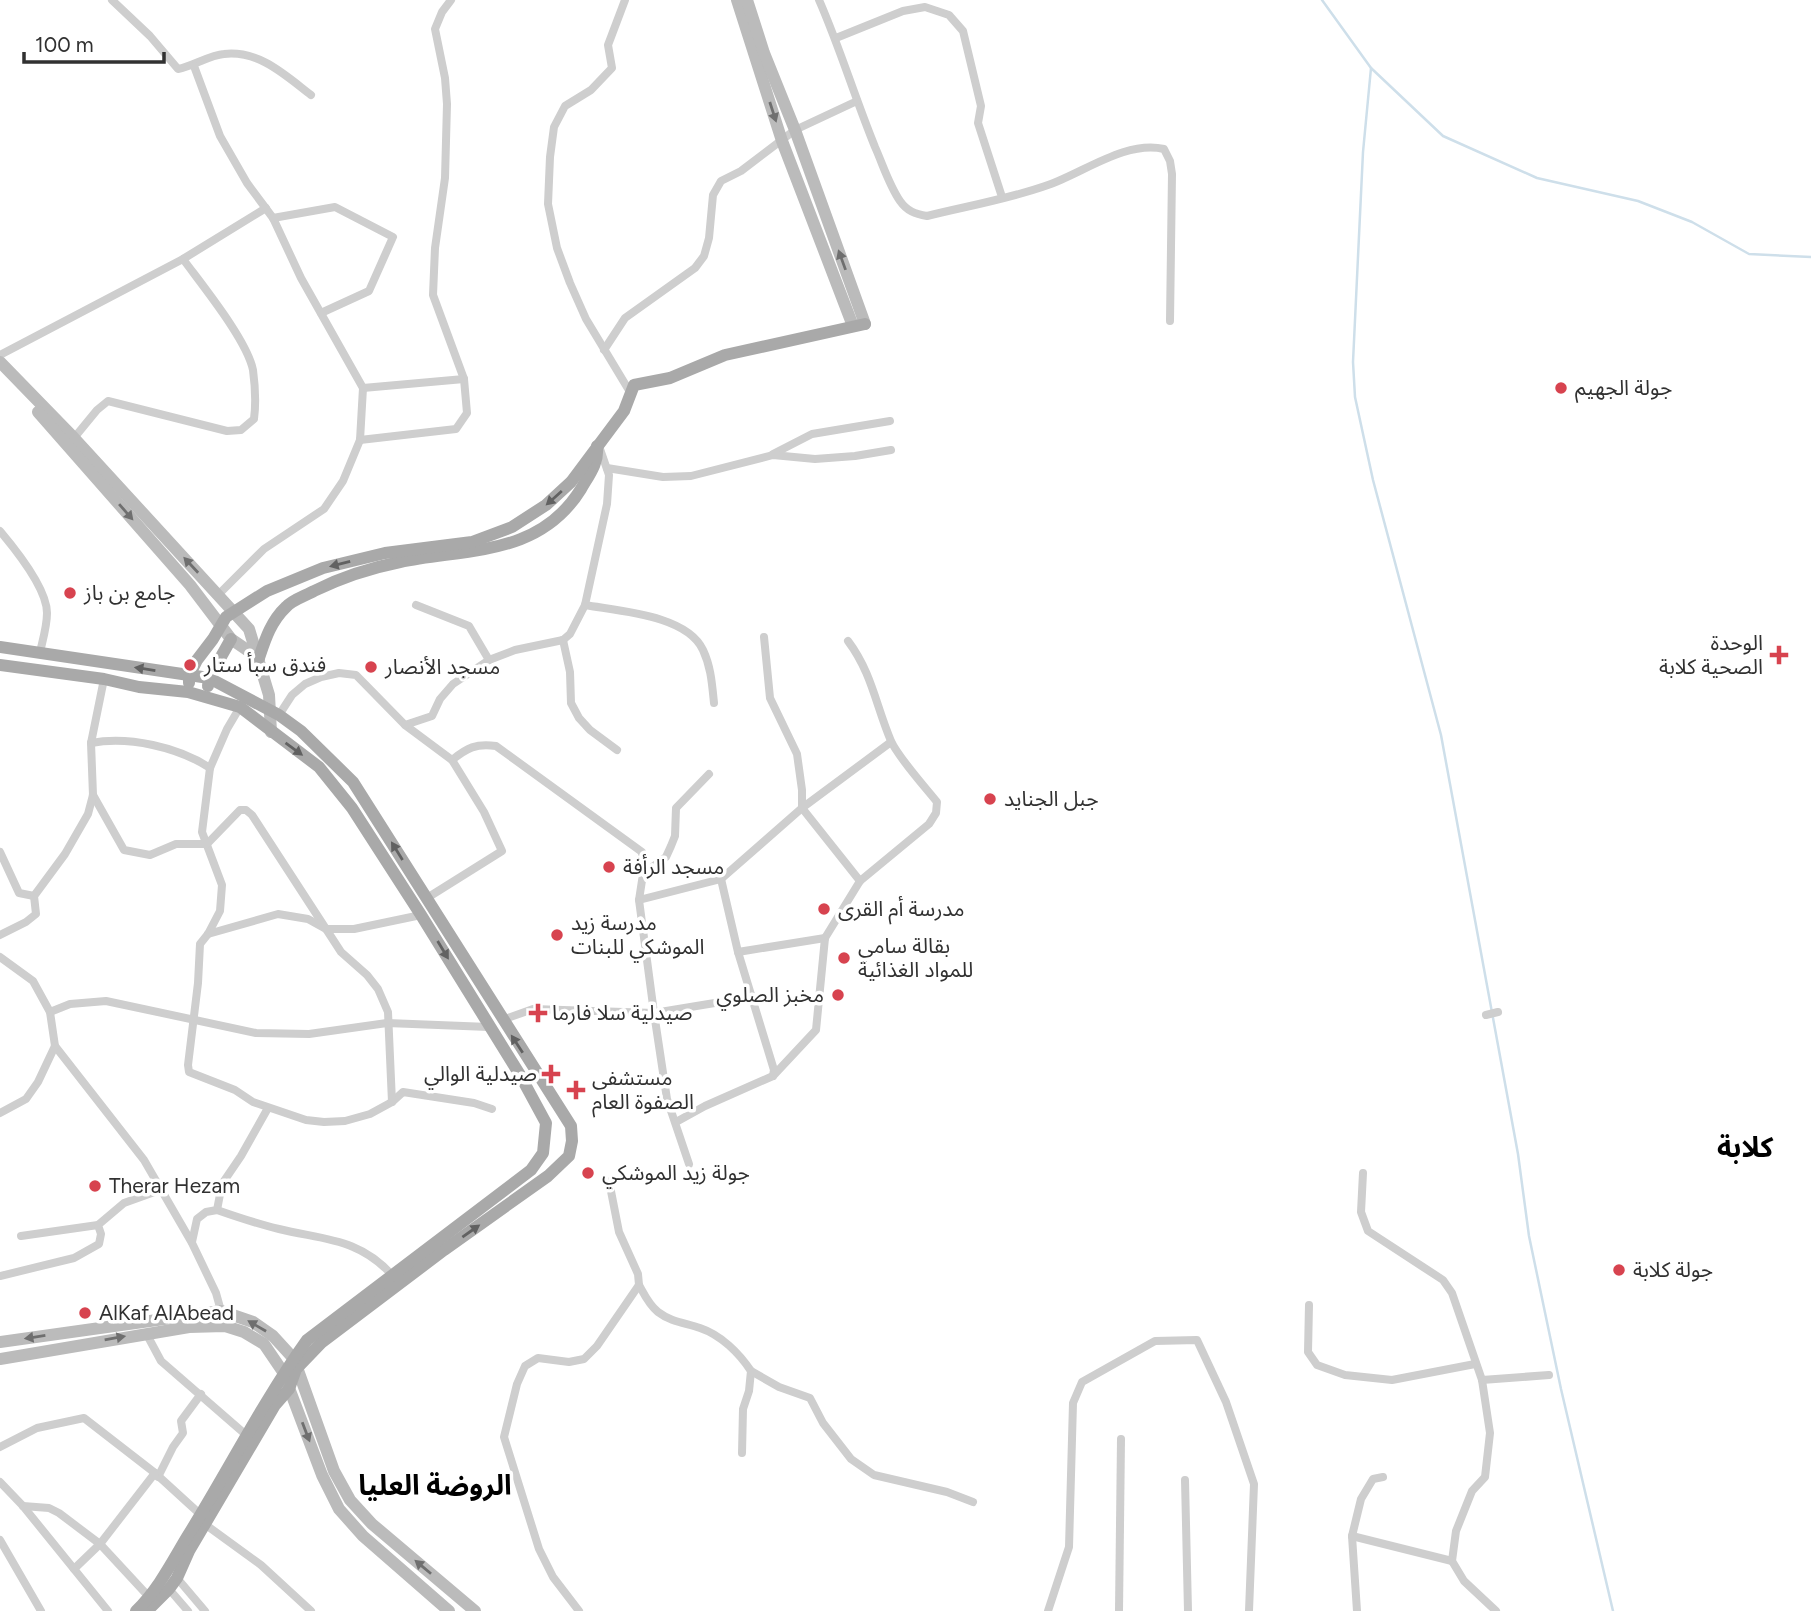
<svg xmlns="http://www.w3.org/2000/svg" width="1811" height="1611" viewBox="0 0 1811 1611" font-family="Figtree,'Noto Sans Arabic',sans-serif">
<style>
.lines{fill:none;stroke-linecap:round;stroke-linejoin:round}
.stream{stroke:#cedfea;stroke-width:2.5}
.street{stroke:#cecece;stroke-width:8}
.secondary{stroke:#bbb;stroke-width:12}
.primary{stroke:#a9a9a9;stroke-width:12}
.oneway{fill:#6f6f6f}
.oneway2{fill:#616161}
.poi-dot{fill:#d7434f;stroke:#fff;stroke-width:2.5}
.labels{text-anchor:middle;stroke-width:7;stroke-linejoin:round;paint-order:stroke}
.poi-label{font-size:21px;fill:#313131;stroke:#fff;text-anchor:start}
.district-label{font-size:28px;font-weight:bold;fill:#000;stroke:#fff}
</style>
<rect width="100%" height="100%" fill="#fff"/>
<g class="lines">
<g class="stream">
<polyline points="1322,0 1371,68 1443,136 1537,178 1638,201 1692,222 1749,254 1811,257"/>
<polyline points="1371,68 1363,152 1353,362 1355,397 1373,480 1441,735 1518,1154 1529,1236 1561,1389 1613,1611"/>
</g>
<g class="street">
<path d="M112 0 150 36 178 69C193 66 210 55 224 54 259 50 285 75 311 95"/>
<polyline points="625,0 608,45 612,68 591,90 565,106 554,127 550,157 548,204 557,248 570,283 586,319 630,392"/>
<path d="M819 0C840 48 855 98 875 147 883 165 889 185 900 201 907 211 915 214 927 216 967 206 1009 199 1048 185 1083 173 1126 140 1164 149L1170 161 1172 174 1170 321"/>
<polyline points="836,38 903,11 925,7 949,15 963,31 981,106 978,123 1002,197"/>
<polyline points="194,66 220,136 247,183 273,218 301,278 363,388 360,440 343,481 324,509 264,549 218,595"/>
<polyline points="273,218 335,207 393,237 369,291 321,313"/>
<polyline points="604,350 625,318 695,268 704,256 709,238 713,195 721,181 741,171 795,130 857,101"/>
<polyline points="0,355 183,259 266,208"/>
<polyline points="363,388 464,379"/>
<path d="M74 438 97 410 108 401 227 431 241 430 254 419C256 404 255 385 253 370 247 340 202 285 183 259"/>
<polyline points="360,440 456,429 467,413 464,379 433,295 435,248 445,178 447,104 445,78 435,29 442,12 451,0"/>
<polyline points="773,454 812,434 890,421"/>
<polyline points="607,468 663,477 691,476 773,455 815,459 855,456 891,450"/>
<path d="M0 531C16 550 47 589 47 613 47 626 43 639 40 652"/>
<polyline points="416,605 469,626 489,660"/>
<path d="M585 605C619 611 687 615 703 650 711 667 712 684 714 703"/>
<polyline points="764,637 770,698 797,754 802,790 802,808 860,881"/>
<polyline points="563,640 570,672 571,703 579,718 590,730 617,750"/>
<polyline points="240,707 227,729 210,768 202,832 222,885 220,911 208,934 200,944 198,983 188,1065 189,1072 235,1090 253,1102 306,1120 324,1122 345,1121 370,1114 392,1102 403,1092 474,1103 492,1109"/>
<polyline points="279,715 292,695 305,684 321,677 339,673 356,675 405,725 452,760 484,812 502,851 427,898"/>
<polyline points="405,725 432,716 440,699 453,684 489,660 515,650 563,640 570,634 585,605 607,504 609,475 599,446"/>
<path d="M91 743C129 736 178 747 210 768"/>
<path d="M452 760C467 748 476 743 496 746L642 852 643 874 639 900 654 1013 667 1099 689 1164"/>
<polyline points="93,795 124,850 150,855 176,844 207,844 240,810 246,810 252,815 341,952 367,975 378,989 388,1012 392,1102"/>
<polyline points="0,852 19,893 34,896"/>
<polyline points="643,874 666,857 671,846 675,836 676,808 709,774"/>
<polyline points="721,879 738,952 774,1070 773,1076"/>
<polyline points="639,900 721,879 802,808 891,742"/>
<polyline points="208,934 278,914 308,919 326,929 354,929 421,915"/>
<polyline points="0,935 26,922 36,914 34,896 65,854 88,814 93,795 91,743 104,679"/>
<polyline points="738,952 825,938"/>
<polyline points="0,957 33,981 50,1012 55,1046 144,1160 192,1243 216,1293 221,1311"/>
<polyline points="50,1012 70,1004 106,1001 256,1033 309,1034 387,1023 489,1027"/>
<polyline points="1486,1015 1498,1012"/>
<polyline points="502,1020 533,1009 654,1013 751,997"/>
<polyline points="0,1113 26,1099 38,1082 55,1046"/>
<path d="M676 1122 705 1106 773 1076 816 1030 825 938 860 881 929 824 936 813 937 802C925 787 898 757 891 741 876 706 872 673 848 641"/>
<polyline points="1363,1173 1361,1212 1368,1231 1443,1280 1452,1293 1482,1380 1490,1433 1485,1477 1472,1491 1456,1531 1452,1561 1464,1581 1496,1611"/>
<path d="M217 1210C237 1217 258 1224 279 1229 324 1240 359 1238 392 1275"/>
<polyline points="21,1236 98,1225"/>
<polyline points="192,1242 197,1219 206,1212 217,1210 222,1184 241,1156 268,1108"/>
<polyline points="0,1276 74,1258 99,1244 101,1234 98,1225 124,1203 160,1190"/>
<path d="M639 1285C644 1294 649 1305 658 1312 671 1322 686 1323 700 1328 721 1335 739 1353 751 1371L749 1391 743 1409 742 1453"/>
<polyline points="1309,1305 1308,1352 1317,1365 1345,1375 1392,1380 1475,1364"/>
<polyline points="146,1333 161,1361 245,1434"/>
<polyline points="751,1371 779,1387 810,1398 823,1423 851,1459 874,1475 947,1492 973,1502"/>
<polyline points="1482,1380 1549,1375"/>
<polyline points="0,1447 37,1428 84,1418 155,1473 201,1515"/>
<polyline points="158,1477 173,1447 183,1433 181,1421 201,1394"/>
<polyline points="1185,1480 1188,1611"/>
<polyline points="0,1482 23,1506 108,1611"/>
<polyline points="23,1506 49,1508 59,1513 100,1544 150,1598"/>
<polyline points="206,1525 261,1565 311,1611"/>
<polyline points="1352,1536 1452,1561"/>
<polyline points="0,1540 41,1611"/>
<polyline points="74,1569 100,1544 155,1473"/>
<polyline points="177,1578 205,1611"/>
<polyline points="169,1589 188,1611"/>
<polyline points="579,1611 553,1577 539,1549 504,1437 517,1384 525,1366 538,1358 569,1362 584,1359 597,1346 639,1285 638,1274 619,1232 609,1181"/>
<polyline points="1048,1611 1069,1547 1073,1403 1082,1382 1155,1341 1197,1340 1226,1402 1254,1484 1249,1611"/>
<polyline points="1119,1611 1121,1439"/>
<polyline points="1357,1611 1352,1536 1361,1499 1373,1479 1383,1477"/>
</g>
<g class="secondary">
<polyline points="737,0 782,141 853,326"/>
<polyline points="747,0 764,53 795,130 865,324"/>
<polyline points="0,362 74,438 249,629 269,695 271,732"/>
<polyline points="38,412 190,585 231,639 259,658"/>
<polyline points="0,1342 221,1311 253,1322 273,1336 294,1359 334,1471 350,1500 372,1524 475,1611"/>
<polyline points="0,1359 189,1327 225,1326 244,1332 264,1344 283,1372 322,1475 339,1509 363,1536 449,1611"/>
</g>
<g class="primary">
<polyline points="0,647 209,678 279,715 301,731 353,782 571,1126 572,1141 569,1156 548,1176 444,1250 321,1343 296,1369 289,1389 275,1405 189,1551 177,1578 169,1589 147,1611"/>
<path d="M259 658C265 640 271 621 286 607 292 600 305 596 314 591 340 578 370 568 400 562 466 548 539 557 581 489 589 475 599 463 597 446"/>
<path d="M0 665 104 679 139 687 188 692 240 707 319 767 352 808 421 915 520 1075 546 1123 543 1153 531 1170 307 1340C262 1403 228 1471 187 1537 172 1562 158 1590 136 1611"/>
<polyline points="189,683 189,676 197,660 213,639 226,617 267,591 323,568 385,553 472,542 512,527 546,505 571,482 624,411 634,385 670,378 725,355 865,324"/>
<polyline points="208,686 209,678 231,639"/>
</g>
</g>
<defs><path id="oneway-solid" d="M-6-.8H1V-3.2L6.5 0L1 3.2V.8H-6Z" transform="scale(1.75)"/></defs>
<g class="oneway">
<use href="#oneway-solid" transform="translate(773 112) rotate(72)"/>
<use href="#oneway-solid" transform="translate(842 260) rotate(-110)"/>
<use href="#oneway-solid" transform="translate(126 512) rotate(49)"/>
<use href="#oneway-solid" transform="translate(191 565) rotate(-133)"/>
<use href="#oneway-solid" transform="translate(257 1326) rotate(-150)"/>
<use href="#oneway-solid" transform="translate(35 1337) rotate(171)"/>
<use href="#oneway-solid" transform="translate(115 1338) rotate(-10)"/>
<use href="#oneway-solid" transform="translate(306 1432) rotate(69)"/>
<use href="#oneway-solid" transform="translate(423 1567) rotate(-140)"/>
</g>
<g class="oneway2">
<use href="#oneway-solid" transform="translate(554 498) rotate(138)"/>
<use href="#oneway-solid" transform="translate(340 564) rotate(166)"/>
<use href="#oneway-solid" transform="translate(145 669) rotate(-171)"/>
<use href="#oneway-solid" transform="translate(294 749) rotate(36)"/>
<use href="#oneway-solid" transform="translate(397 851) rotate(-122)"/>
<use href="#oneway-solid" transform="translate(443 950) rotate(59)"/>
<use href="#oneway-solid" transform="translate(517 1044) rotate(-123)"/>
<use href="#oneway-solid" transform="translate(471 1231) rotate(-35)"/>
</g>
<g class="poi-dot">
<circle cx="1561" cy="388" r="7"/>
<circle cx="70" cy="593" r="7"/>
<path d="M1775.5 644.5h7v7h7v7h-7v7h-7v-7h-7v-7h7z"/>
<circle cx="190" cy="665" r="7"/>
<circle cx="371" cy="667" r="7"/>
<circle cx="990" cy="799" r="7"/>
<circle cx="609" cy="867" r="7"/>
<circle cx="824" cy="909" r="7"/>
<circle cx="557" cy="935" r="7"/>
<circle cx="844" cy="958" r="7"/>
<circle cx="838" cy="995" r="7"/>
<path d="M534.5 1002.5h7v7h7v7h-7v7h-7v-7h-7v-7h7z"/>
<path d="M547.5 1063.5h7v7h7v7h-7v7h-7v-7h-7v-7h7z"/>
<path d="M572.5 1079.5h7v7h7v7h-7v7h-7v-7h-7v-7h7z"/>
<circle cx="588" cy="1173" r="7"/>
<circle cx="95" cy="1186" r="7"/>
<circle cx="1619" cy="1270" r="7"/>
<circle cx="85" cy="1313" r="7"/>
</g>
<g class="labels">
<g class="poi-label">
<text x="1575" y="395">جولة الجهيم</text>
<text x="84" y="600">جامع بن باز</text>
<text x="1763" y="650" text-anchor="end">الوحدة<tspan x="1763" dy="24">الصحية كلابة</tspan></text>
<text x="204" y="672">فندق سبأ ستار</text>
<text x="385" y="674">مسجد الأنصار</text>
<text x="1004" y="806">جبل الجنايد</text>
<text x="623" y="874">مسجد الرأفة</text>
<text x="838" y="916">مدرسة أم القرى</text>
<text x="571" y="930">مدرسة زيد<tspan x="571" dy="24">الموشكي للبنات</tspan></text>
<text x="858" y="953">بقالة سامي<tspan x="858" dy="24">للمواد الغذائية</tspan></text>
<text x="824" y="1002" text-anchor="end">مخبز الصلوي</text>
<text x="552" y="1020">صيدلية سلا فارما</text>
<text x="537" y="1081" text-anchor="end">صيدلية الوالي</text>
<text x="592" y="1085">مستشفى<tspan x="592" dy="24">الصفوة العام</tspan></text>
<text x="602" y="1180">جولة زيد الموشكي</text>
<text x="109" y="1193">Therar Hezam</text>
<text x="1633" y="1277">جولة كلابة</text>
<text x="99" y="1320">AlKaf AlAbead</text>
</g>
<g class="district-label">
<text x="1745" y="1157">كلابة</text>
<text x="435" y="1495">الروضة العليا</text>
</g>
</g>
<path d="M24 52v10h140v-10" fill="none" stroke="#313131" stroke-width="3.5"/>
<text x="35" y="52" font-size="21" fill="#313131" stroke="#ffffff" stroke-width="5" paint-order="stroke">100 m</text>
</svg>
